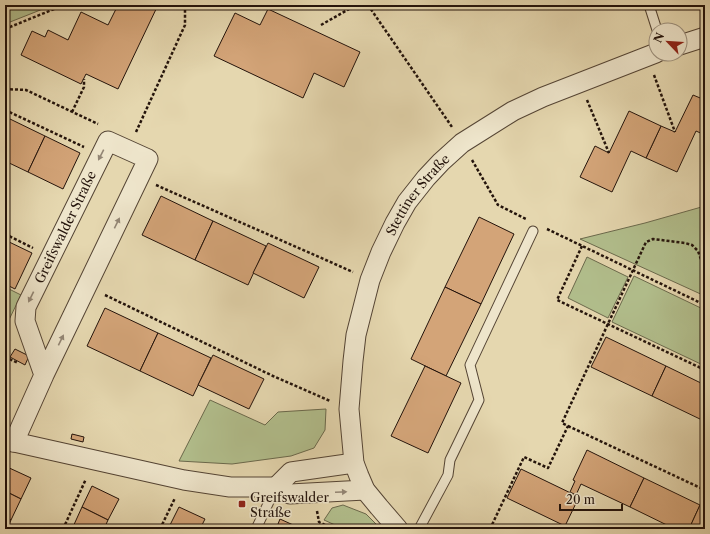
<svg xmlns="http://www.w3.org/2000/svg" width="710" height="534" viewBox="0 0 710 534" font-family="'Libre Caslon Text',serif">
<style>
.green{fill:#b2bf8d;stroke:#6a694c}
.building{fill:#d3a478;stroke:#23130b}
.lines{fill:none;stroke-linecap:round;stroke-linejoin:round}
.lane-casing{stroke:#544434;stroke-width:11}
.street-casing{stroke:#544434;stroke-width:21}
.path{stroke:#23130b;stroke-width:2.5;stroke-dasharray:3 2;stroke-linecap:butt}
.lane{stroke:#eee5cb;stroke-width:9}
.street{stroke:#eee5cb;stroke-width:19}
.oneway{fill:#938675}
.poi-dot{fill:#8f2418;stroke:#eee5cb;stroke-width:1.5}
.labels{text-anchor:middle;stroke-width:3;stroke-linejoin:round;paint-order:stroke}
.street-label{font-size:13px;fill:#23130b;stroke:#eee5cb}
.poi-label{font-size:13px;fill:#23130b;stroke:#eee5cb;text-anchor:start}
</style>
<rect width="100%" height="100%" fill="#e5d7af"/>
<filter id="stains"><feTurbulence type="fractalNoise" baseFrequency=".005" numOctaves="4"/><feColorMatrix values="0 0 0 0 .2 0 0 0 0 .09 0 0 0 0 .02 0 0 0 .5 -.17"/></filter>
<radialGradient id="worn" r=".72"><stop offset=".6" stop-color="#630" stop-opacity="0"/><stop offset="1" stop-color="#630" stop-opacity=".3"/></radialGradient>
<g class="green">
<polygon points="5,5 53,5 5,24"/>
<polygon points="705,206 705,296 580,239 645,223"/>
<polygon points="587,257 628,277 608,318 568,298"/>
<polygon points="634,276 705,310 705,366 612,322"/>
<polygon points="5,287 21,295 5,328"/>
<polygon points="210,400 265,425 278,412 326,409 325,430 314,448 291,456 232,464 179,461"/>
<polygon points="343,505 366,514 381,529 344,529 324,520 332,508"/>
</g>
<g class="building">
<polygon points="118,5 158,5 118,89 86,74 81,84 21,55 32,31 45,37 48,30 68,40 81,12 108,25"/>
<polygon points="268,9 360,52 344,87 314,73 303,98 214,56 235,13 260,25"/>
<polygon points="693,95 705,100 705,135 696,131 677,172 646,158 661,126 675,132"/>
<polygon points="629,111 661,126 646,158 631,151 612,192 580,177 595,146 609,153"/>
<polygon points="5,117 10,119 5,129"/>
<polygon points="10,119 45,136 28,172 5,161 5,129"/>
<polygon points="45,136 80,153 63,189 28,172"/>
<polygon points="161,196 213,221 195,260 142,235"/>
<polygon points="479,217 514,234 481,304 445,287"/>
<polygon points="213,221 266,246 248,285 195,260"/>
<polygon points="5,240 32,253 15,289 5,284"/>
<polygon points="268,243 319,267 304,298 253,273"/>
<polygon points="445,287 481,304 446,376 411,359"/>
<polygon points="105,308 158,333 140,371 87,346"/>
<polygon points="158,333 211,358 193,396 140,371"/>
<polygon points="606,337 666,366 652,396 591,367"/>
<polygon points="15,349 29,356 25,365 10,357"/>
<polygon points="213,355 264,379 249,409 198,385"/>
<polygon points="425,366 461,383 428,453 391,436"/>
<polygon points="666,366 705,385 705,413 702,420 652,396"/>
<polygon points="72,434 84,437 83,442 71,439"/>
<polygon points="587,450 644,478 630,507 581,484 576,495 570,492 575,481 573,480"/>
<polygon points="5,466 31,478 21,499 5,491"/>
<polygon points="521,469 579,497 565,526 507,498"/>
<polygon points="644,478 700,505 689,529 675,529 630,507"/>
<polygon points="92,486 119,499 108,520 82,507"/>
<polygon points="5,491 21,499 11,520 5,517"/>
<polygon points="700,505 705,507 705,529 689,529"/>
<polygon points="82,507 108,520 104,529 72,529"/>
<polygon points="179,507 205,519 200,529 172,529 169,527"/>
<polygon points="5,517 11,520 7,529 5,529"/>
<polygon points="280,519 302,529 276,529"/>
</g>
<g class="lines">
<g class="lane-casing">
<g id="lane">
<polyline points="649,5 657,30"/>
<polyline points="256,529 276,487"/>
<polyline points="419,529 448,475 450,460 479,400 470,365 533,231"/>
</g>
</g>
<g class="street-casing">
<g id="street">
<polyline points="680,45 705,37"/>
<polyline points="5,441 14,442 184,480 230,487 276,487 290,494 365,490"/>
<polyline points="14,442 44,375 148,159 108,141 26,307 25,321 44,375"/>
<polyline points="276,487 291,472 354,463"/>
<path id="s1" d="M398 529 379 507 365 490 359 476 354 463 349 409 353 361 356 335 370 280 381 252 395 223 407 202 426 178 441 162 462 143 513 111 543 97 579 83 656 53"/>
</g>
</g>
<g class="path">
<polyline points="368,5 452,127"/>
<polyline points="321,25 356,5"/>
<polyline points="5,29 64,5"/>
<polyline points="654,75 675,132"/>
<polyline points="5,89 26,90 98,124"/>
<polyline points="587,100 609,153"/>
<polyline points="5,110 84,147"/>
<polyline points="72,112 84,87 84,79"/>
<polyline points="136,132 185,25 185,5"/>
<polyline points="472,160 498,205 526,219"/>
<polyline points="156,185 353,272"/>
<polyline points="547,229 705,305"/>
<polyline points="5,234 33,248"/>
<polyline points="582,246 557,300 705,370"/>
<polyline points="105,295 273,376 330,401"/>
<polyline points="5,357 18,363"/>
<polyline points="568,426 705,490"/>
<polyline points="317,511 319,522 333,529"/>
<polyline points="63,529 86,479"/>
<polyline points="160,529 175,498"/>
<polyline points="490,529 524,457 548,468 568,426 562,423 646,242 653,239 685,243 692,245 698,251 704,268 705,269"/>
</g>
<use href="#lane" class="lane"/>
<use href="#street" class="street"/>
</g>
<defs><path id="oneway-solid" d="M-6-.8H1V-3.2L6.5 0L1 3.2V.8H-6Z"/></defs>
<g class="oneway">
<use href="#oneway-solid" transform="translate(101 155) rotate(117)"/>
<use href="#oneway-solid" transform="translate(117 223) rotate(-64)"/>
<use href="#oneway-solid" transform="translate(31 297) rotate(116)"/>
<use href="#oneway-solid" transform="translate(61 340) rotate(-64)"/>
<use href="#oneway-solid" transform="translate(341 492) rotate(-3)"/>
</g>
<rect class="poi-dot" x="238" y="500" width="8" height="8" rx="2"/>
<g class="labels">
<g class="street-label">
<text dy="5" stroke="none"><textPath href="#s1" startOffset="364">Stettiner Straße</textPath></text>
<text transform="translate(65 227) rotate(-64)" y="5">Greifswalder Straße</text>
</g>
<g class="poi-label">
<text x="250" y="502">Greifswalder<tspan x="250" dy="15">Straße</tspan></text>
</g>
</g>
<rect width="710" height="534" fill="none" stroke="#e5d7af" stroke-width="20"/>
<rect x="6" y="6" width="698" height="522" fill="none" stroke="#23130b" stroke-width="2"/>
<rect x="10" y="10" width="690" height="514" fill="none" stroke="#23130b"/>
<g transform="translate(668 42) rotate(295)"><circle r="19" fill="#eee5cb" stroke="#9d917e"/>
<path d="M0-3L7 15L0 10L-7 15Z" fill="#8f2418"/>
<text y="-6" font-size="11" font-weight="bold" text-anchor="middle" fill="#23130b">N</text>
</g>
<path d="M560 504v6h62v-6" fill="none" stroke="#23130b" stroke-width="2"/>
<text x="566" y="504" font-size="12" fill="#23130b" stroke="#eee5cb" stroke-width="3" paint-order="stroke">20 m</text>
<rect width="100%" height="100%" filter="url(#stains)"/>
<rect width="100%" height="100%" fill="url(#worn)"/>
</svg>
